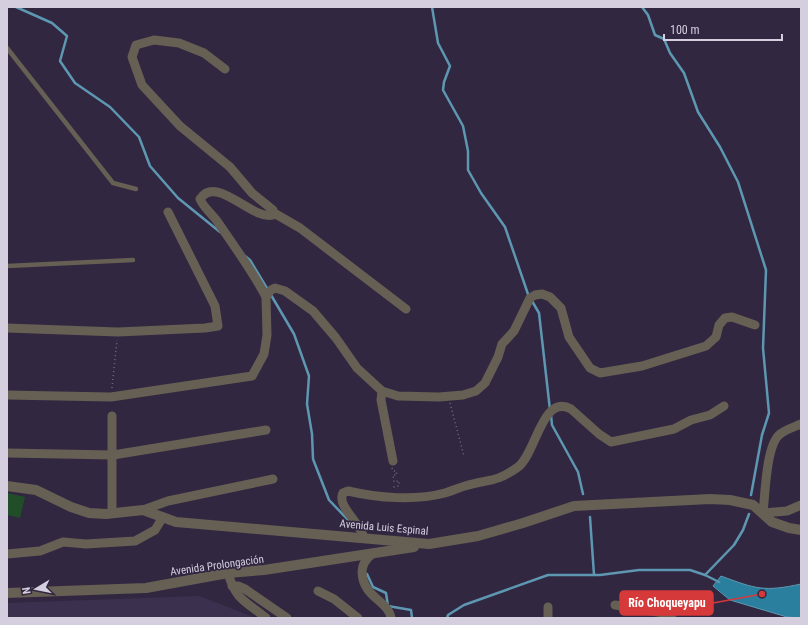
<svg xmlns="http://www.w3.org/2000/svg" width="808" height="625" viewBox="0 0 808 625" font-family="'Roboto Condensed',sans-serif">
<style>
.built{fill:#3c304f}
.green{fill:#214e29}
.water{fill:#2b7f9e;stroke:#5e97b1}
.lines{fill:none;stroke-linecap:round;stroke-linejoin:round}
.stream{stroke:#5e97b1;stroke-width:2.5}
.path{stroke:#746b81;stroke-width:1.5;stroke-dasharray:1 3;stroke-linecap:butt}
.service{stroke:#665f53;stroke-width:4.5}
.minor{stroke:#665f53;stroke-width:9}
.tertiary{stroke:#665f53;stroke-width:10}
.labels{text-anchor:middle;stroke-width:3.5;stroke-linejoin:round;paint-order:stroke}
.street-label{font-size:11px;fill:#d4cede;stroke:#312741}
.leader{fill:none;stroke:#d6393a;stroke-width:1.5}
.callout-dot{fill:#d6393a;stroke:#312741;stroke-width:1.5}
.callout{fill:#d6393a;stroke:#d6393a;stroke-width:1.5}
.callout-label{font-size:12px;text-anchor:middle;font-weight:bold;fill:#fff}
</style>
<rect width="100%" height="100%" fill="#312741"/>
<polygon class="built" points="199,596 256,618 7,618 7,603"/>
<polygon class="green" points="7,493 25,497 20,518 7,515"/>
<path class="water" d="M721 576C756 589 764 592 801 584V618L787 617 730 600 713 586Z"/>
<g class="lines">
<g class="stream">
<polyline points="16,7 52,23 67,36 60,61 75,83 110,107 139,137 150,166 178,198 220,232"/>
<polyline points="432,7 438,43 450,66 444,82 443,90 463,126 468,151 468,170 481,193 505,227 529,297"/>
<polyline points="642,7 648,15 655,35 664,39 670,53 684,73 698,112 720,147 738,182 766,270 763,348 769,413 762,435 751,495"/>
<polyline points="245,256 250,260 268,290"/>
<polyline points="271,295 294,334 309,376 307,404 312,434 313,459 329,500 352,524"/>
<polyline points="532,301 539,313 550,410"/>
<polyline points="551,415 552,425 578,472 583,494"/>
<polyline points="590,517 594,575"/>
<polyline points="367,574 373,587 386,593 388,606 411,610 412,618"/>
<polyline points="705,575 734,545 743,530 749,514"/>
<polyline points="447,618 448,615 464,605 548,575 600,575 639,570 690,570 705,575 719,582"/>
</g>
<g class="path">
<polyline points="112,388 117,340"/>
<polyline points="450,403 464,456"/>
<polyline points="392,468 393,471 396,471 397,475 393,475 394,482 399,481 399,486 394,487 397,489"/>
</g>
<g class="service">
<polyline points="7,48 113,183 136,189"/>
<polyline points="7,266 133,260"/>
</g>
<g class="minor">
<path d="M225 69 204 53 179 43 154 40 136 45 132 57 142 85 180 126 230 167 252 193 273 210V215C252 221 217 174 200 199 203 207 212 214 217 221 234 246 252 270 266 297"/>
<polyline points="274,213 300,228 406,309"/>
<polyline points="7,328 118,332 205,328 218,326 215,306 168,212"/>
<polyline points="382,391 381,400 393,461"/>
<polyline points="7,395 111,397 252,376 264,354 267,335 266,297 271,290 275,288 285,291 313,311 336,338 357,368 382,391 398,396 439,397 463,395 476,391 485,383 498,357 502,344 514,331 530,298 535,295 542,294 550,297 561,308 569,337 590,368 600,373 642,366 706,346 716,337 719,325 725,318 732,317 755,325"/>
<polyline points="112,416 112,513"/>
<path d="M801 424C794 427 784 430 779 435 766 447 765 496 763 513L787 511 801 505"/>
<polyline points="7,453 113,455 266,430"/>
<polyline points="143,510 168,501 273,479"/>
<path d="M364 538C361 523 336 506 343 493L348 491C378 498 415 501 445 493 452 491 458 488 465 486 488 479 496 483 518 467 536 454 542 393 571 409L599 434 611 442 674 429 691 420 710 415 724 406"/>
<polyline points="7,554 40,551 63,542 86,544 135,541 155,530 163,517"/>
<path d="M372 554C366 559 362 564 362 572 363 598 388 600 391 618"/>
<path d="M228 573C236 601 246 601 266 618"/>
<polyline points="232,586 238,586 245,589 287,618"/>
<polyline points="318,591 334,599 358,618"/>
<polyline points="615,605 664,613 672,618"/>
<polyline points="548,607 548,618"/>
</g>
<g class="tertiary">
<polyline points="7,486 36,490 71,507 89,513 106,514 143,510 176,522 429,544 478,536 523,523 574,506 710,499 730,500 753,505 772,522 789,528 801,530"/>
<polyline points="7,593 146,588 228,573 264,570 414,547"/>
</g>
</g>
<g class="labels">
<g class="street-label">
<text transform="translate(384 527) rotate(5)" y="4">Avenida Luis Espinal</text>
<text transform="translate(217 565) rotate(-8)" y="4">Avenida Prolongación</text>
</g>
</g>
<path class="leader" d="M762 594L713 603"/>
<circle class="callout-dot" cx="762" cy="594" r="4"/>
<rect class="callout" x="620" y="591" width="93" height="24" rx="4"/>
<g class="callout-label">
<text x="667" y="607">Río Choqueyapu</text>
</g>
<rect width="808" height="625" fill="none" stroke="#d4cede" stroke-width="16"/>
<g transform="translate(36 589) rotate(260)" stroke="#312741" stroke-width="3" paint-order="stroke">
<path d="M0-3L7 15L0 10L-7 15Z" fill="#d4cede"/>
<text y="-6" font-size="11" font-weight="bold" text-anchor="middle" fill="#d4cede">N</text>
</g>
<path d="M664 34v6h118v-6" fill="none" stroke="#d4cede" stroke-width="2"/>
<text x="670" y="34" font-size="12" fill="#d4cede" stroke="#312741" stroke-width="3" paint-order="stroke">100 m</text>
</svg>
